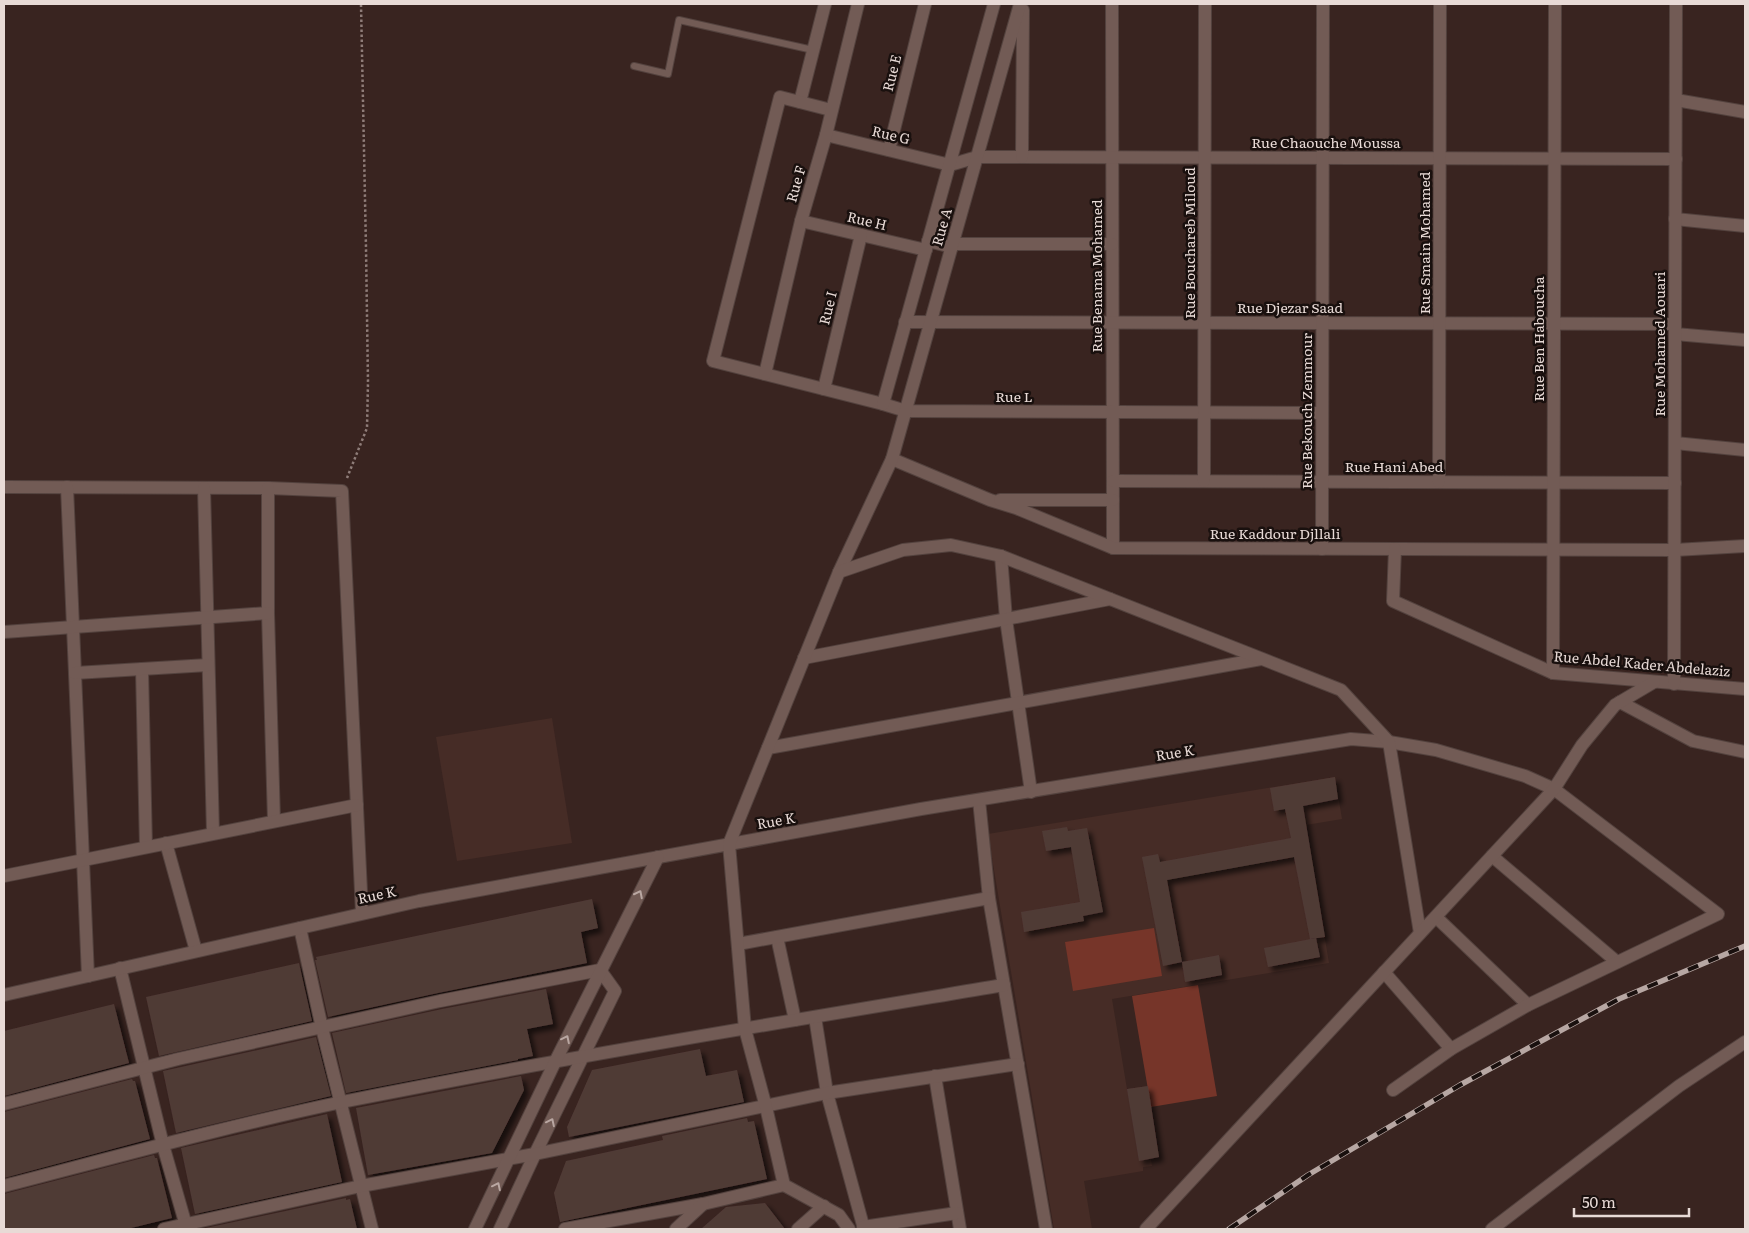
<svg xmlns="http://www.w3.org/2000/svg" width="1749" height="1233" viewBox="0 0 1749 1233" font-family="Literata,serif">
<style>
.built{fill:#462c26}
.green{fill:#763529}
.building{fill:#503a36;filter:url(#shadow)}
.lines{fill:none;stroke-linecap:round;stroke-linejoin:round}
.service-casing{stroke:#53423e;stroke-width:8}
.minor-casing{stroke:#53423e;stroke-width:14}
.path{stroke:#8f7d79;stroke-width:2.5;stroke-dasharray:2.5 2.5;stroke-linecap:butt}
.service{stroke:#725b55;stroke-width:6}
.minor{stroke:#725b55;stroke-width:12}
.rail-casing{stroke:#b7a7a3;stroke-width:5.5}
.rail{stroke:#19100e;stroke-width:4;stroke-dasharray:11;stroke-linecap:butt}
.oneway{stroke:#b9a7a2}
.labels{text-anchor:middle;stroke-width:5;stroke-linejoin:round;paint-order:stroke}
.street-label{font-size:14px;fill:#e8dad6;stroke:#19100e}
</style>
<defs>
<filter id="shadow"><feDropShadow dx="4.5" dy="4.5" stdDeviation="2.5" flood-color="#0009"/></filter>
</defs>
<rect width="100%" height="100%" fill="#392420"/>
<g class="built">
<polygon points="552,718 572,843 457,861 436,737"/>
<polygon points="1335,777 1342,819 1306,825 1329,963 1112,999 1127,1089 1148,1086 1159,1157 1151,1159 1152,1166 1143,1167 1143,1171 1084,1181 1092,1229 1054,1229 988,834"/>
</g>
<g class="green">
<polygon points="1154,928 1162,976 1073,991 1065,942"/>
<polygon points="1198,985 1217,1096 1151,1107 1132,996"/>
</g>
<g class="building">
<polygon points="1335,777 1338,799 1303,806 1325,937 1310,939 1294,857 1167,880 1182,962 1163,966 1142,857 1158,854 1160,862 1291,838 1285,809 1274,811 1270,788"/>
<polygon points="1067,827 1068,831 1087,828 1103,912 1083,916 1084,921 1024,932 1021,912 1080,902 1071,847 1046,851 1042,831"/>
<polygon points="592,899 598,928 581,932 587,963 438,993 328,1017 315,960 317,960 316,957"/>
<polygon points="1316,938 1320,957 1268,967 1264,948"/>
<polygon points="1219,955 1222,975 1185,982 1182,962"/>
<polygon points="299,963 312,1021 159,1056 146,997"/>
<polygon points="546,989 553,1024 527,1029 533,1056 518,1059 518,1060 346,1093 332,1033 442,1009"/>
<polygon points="114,1004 129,1063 4,1096 4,1031"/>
<polygon points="316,1037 331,1096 176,1133 163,1071"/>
<polygon points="700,1049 706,1076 737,1070 744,1102 569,1137 567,1127 592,1070"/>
<polygon points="521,1076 524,1090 492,1153 368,1175 356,1108"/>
<polygon points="132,1079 133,1081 135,1081 150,1139 4,1178 4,1112"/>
<polygon points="1148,1086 1159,1157 1139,1161 1127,1089"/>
<polygon points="327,1114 342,1182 195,1214 181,1148"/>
<polygon points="747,1118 748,1122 754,1121 767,1179 560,1222 554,1193 566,1161 663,1140 662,1136"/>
<polygon points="154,1155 155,1158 157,1158 172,1218 127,1229 4,1229 4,1194"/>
<polygon points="346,1198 346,1200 350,1199 357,1229 201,1229"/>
<polygon points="765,1203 785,1229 701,1229 726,1207"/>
</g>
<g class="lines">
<g class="service-casing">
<polyline id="service" points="634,66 668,74 679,20 813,50"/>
</g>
<g class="minor-casing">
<g id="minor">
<polyline points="1112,4 1113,548"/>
<polyline points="1676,100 1745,112"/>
<polyline points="800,102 825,4"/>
<polyline points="831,110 780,97 713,361 883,404 906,411 1322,413"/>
<polyline points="826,135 950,165 977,157 1676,159"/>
<polyline points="889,150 925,4"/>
<polyline points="1022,157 1023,10"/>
<polyline points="1675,219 1745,226"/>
<polyline points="801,221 926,250"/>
<polyline points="928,241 952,247"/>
<polyline points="954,244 1112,244"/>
<polyline points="905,322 1675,324"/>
<polyline points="1675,334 1745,340"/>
<polyline points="765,374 801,221 826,135 858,4"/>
<polyline points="824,389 861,235"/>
<polyline points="883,404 994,4"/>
<polyline points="1675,443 1745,450"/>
<polyline points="892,459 990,500 1016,508 1113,548 1675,550 1745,546"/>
<polyline points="1113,481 1675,483"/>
<polyline points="1204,481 1205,4"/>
<polyline points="1439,482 1440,4"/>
<polyline points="4,487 268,488 342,491 362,913"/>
<polyline points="67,487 88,976"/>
<polyline points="204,488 213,833"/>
<polyline points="268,488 268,613 274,821"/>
<polyline points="1000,500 1113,500"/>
<polyline points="1322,549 1323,4"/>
<polyline points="1395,549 1393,601 1553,673 1745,689"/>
<polyline points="1001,556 1006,619 1031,792"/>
<polyline points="839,572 892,459 1020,4"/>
<polyline points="4,632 268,613"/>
<polyline points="804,658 1110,599"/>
<polyline points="142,669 146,847"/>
<polyline points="75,673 208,665"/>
<polyline points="1553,673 1555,4"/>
<polyline points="1674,684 1676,4"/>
<polyline points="1620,702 1693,741 1745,752"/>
<polyline points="768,748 1261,659"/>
<polyline points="979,800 989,898 1046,1229"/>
<polyline points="166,843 196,951"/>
<polyline points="1492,856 1617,962"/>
<polyline points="4,876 357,805"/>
<polyline points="1436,917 1528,1005"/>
<polyline points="300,928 322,1028 372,1229"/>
<polyline points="777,937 795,1020"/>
<polyline points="738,944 989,898"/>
<polyline points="120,968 163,1145 187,1229"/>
<polyline points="1384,972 1451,1049"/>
<polyline points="4,995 419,901 921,809 1351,739 1389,742 1436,750 1525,776 1554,789 1718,914 1528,1005 1451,1049 1393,1090"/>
<polyline points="815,1017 827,1093 864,1229"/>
<polyline points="935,1076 960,1229"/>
<polyline points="4,1104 178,1059 440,1001 600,970 615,991 535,1154 500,1229"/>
<path d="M4 1186C116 1157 228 1126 342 1102 562 1058 783 1022 1004 985"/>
<polyline points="863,1227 957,1213"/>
<polyline points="164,1229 361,1186 535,1154 827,1093 1018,1064"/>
<polyline points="475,1229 555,1062 658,857"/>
<polyline points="565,1229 703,1204 784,1185"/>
<polyline points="676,1229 703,1204"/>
<polyline points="798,1229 824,1206"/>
<polyline points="849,1229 839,1215 784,1185 766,1107 745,1029 729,844 839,572 903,550 951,545 1001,556 1341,690 1389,742 1420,933"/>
<polyline points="1146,1229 1554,789 1582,745 1615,705 1654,682"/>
<polyline points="1492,1229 1679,1086 1745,1042"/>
</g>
</g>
<polyline class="path" points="347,478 367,428 368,382 366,248 361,4"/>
<use href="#service" class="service"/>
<use href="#minor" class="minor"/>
<g class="rail-casing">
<polyline id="rail" points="1229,1229 1308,1175 1460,1085 1619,999 1745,946"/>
</g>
<use href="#rail" class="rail"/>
</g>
<defs><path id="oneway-chevron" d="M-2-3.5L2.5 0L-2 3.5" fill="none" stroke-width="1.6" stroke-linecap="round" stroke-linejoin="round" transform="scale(1.25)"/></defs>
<g class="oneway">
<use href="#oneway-chevron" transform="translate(639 894) rotate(-63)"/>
<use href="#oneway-chevron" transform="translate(566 1039) rotate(-64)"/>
<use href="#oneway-chevron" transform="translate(551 1122) rotate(-64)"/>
<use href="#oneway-chevron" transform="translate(497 1186) rotate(-64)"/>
</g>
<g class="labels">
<g class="street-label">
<text transform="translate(892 73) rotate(-76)" y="5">Rue E</text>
<text transform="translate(891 135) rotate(13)" y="5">Rue G</text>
<text x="1326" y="148">Rue Chaouche Moussa</text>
<text transform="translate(796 184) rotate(-74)" y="5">Rue F</text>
<text transform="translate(867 221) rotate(13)" y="5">Rue H</text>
<text transform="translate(942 227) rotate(-74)" y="5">Rue A</text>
<text transform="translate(1190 243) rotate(-90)" y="5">Rue Bouchareb Miloud</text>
<text transform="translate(1425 243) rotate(-90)" y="5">Rue Smain Mohamed</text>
<text transform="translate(1097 276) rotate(-90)" y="5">Rue Benama Mohamed</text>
<text transform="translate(828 308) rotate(-76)" y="5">Rue I</text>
<text x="1290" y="313">Rue Djezar Saad</text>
<text transform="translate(1539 339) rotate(-90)" y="5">Rue Ben Haboucha</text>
<text transform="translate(1660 344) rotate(-90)" y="5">Rue Mohamed Aouari</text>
<text x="1014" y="402">Rue L</text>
<text transform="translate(1307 411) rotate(-90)" y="5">Rue Bekouch Zemmour</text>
<text x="1394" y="472">Rue Hani Abed</text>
<text x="1275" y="539">Rue Kaddour Djllali</text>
<text transform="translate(1642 664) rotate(5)" y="5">Rue Abdel Kader Abdelaziz</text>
<text transform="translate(1175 753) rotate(-9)" y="5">Rue K</text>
<text transform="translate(776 821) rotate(-10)" y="5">Rue K</text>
<text transform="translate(377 895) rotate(-12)" y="5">Rue K</text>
</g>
</g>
<rect width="1749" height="1233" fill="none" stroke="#e8dad6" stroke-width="10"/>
<path d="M1574 1208v8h115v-8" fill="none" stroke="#e8dad6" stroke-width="2.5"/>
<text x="1582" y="1208" font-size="15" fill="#e8dad6" stroke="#19100e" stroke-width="4" paint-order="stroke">50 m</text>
</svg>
